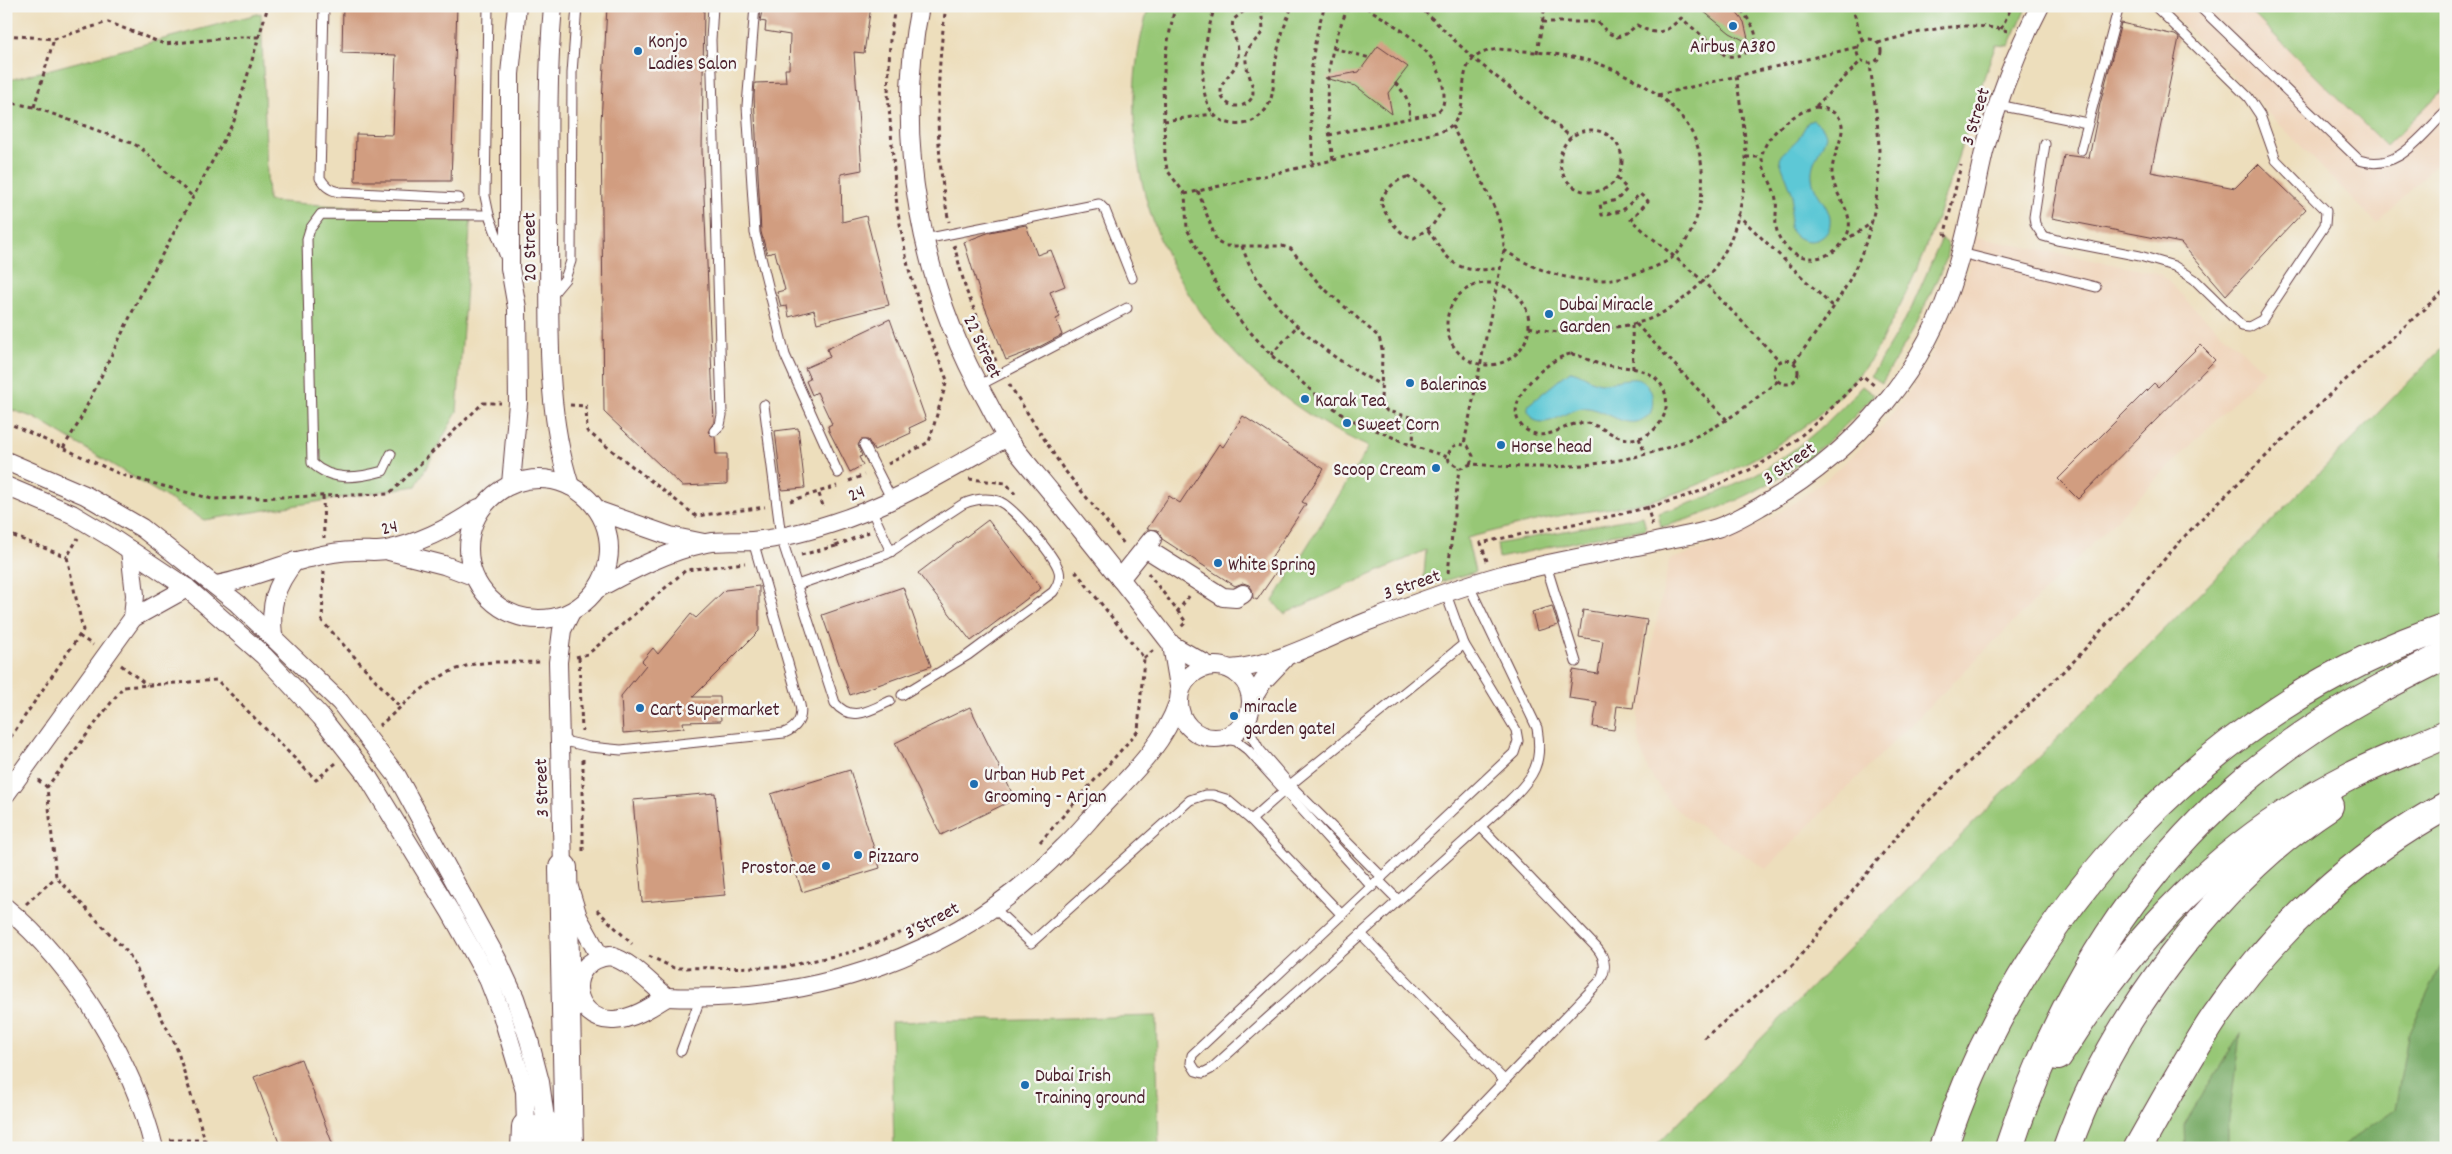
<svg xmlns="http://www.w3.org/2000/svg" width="2452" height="1154" viewBox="0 0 2452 1154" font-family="Dekko,sans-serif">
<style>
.built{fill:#f0d5bc}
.green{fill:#97c776;stroke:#707350}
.forest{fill:#79ac67;stroke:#626649}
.water{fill:#5dc8d6;stroke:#547480}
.building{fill:#d19d80}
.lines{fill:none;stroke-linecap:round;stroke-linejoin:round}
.lane-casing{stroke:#623c41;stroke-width:11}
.street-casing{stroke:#623c41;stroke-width:20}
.primary-casing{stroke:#623c41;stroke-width:30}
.highway-casing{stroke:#623c41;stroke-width:30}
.path{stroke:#623c41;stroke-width:3;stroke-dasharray:4 4;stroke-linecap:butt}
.lane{stroke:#fff;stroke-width:9}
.street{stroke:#fff;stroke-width:18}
.primary{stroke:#fff;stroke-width:28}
.highway{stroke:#fff;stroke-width:28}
.poi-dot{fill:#1f6fb2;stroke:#f6f6f2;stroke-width:2}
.labels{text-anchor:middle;stroke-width:5;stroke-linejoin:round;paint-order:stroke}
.poi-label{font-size:19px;fill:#4a1f2b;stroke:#f6f6f2;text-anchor:start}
.street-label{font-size:19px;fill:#4a1f2b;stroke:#f6f6f2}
</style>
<rect width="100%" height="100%" fill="#f6f6f2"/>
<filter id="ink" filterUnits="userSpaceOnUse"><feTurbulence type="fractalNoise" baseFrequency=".02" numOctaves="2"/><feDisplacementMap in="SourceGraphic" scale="10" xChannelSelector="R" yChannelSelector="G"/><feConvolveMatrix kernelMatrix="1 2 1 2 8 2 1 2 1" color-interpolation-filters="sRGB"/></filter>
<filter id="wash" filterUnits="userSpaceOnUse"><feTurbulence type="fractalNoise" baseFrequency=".0096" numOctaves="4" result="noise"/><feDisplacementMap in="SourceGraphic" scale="20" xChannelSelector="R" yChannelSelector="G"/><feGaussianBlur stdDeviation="1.12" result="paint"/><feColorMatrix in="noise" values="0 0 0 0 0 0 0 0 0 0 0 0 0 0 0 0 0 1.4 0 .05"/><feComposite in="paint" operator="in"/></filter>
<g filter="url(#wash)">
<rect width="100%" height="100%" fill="#eddebc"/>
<g class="built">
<polygon points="2164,6 2446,6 2446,154 2377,224"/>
<polygon points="1976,237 2161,274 2194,308 2265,371 1766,869 1686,817 1671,804 1649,772 1642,754 1638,734 1638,715 1669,560 1711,546 1751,529 1788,507 1823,482 1856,453 1886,422 1912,387 1934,350 1953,311 1968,270"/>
</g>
<g class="green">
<path d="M1149 6H1997L1996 9 2027 6 2009 46 1996 45C1985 72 1978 97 1969 124 1946 193 1924 264 1888 328 1883 338 1878 349 1871 359 1823 425 1749 468 1673 494 1639 506 1600 509 1564 515 1531 521 1499 530 1467 538L1475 572 1423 587 1426 550 1284 614 1273 601 1369 447C1197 371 1093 192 1149 6Z"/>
<polygon points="2245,6 2446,6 2446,87 2386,146"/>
<polygon points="261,13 268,201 471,216 457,412 416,486 204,520 35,418 6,408 6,81"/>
<polygon points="1942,238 1948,246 1946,260 1917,323 1882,383 1871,376 1911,309"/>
<polygon points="2446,344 2446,1148 1653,1148"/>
<path d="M1862 386 1874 395C1815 463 1749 504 1661 527L1658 513C1743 490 1804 452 1862 386Z"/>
<polygon points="1643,516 1646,529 1596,537 1499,558 1497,544"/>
<polygon points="1156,1016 1159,1148 894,1148 891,1022"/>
</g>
<g class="forest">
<polygon points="2446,954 2446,1143 2441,1148 2340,1148 2395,1110 2408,1035"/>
<polygon points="2240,1034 2228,1127 2228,1148 2185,1148 2184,1125"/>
</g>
<g class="water">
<path d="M1813 120 1823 128 1826 135C1823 148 1813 158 1812 171 1810 191 1827 201 1830 218 1833 243 1800 250 1789 227L1793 195 1780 161 1781 155 1798 139 1808 122Z"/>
<path d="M1570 371C1581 372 1590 382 1602 383 1612 383 1620 379 1629 379 1650 376 1657 398 1650 414 1629 434 1612 412 1589 408 1569 405 1553 429 1534 420L1528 411V405Z"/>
</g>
<g id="blocks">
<g class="building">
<polygon points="343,6 457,6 451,181 355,181 356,134 393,135 396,55 342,53"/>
<polygon points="607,6 704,6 702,151 714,422 708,432 715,437 716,454 727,454 727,484 682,486 604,412 601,123"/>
<polygon points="763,6 871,6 864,53 854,52 862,170 841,174 842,222 866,216 889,305 817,323 814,310 789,317 787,306 781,307 777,292 785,290 775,252 767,254 761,232 754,96 755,83 786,82 785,69 789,69 790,35 765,31 766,22 760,21"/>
<polygon points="1697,6 1731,6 1744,22 1749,43 1730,33"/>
<polygon points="2121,23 2175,35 2179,38 2151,172 2235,188 2259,164 2306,209 2226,295 2181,243 2052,218 2064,155 2089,158 2100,104"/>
<polygon points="1378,46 1408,67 1388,93 1392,114 1356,86 1325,78 1359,72"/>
<polygon points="1026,225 1037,255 1051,250 1065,286 1050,292 1060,317 1056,319 1062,335 1035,349 1006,360 982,300 964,242 990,232"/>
<polygon points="890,319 926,420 909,428 911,433 874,450 868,440 861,440 858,445 862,456 859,457 863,465 850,472 829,431 828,426 832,424 817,392 812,395 806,381 810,379 805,368 830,357 827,349"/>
<polygon points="2200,345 2215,360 2078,499 2058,479 2154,383 2158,387"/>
<polygon points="1243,416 1324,469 1302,502 1306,504 1269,561 1279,568 1257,600 1253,598 1252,589 1249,585 1243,583 1235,586 1162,539 1158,530 1147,529 1169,496 1180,503 1219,444 1223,447"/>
<polygon points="798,428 805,488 782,490 775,431"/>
<polygon points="988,520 1041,588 971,641 918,573"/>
<polygon points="759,586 759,631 693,697 720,697 721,721 683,722 684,728 623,733 621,696 646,665 642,661 653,648 658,654 691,614 696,618 725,590"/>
<polygon points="903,587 931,666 850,695 822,615"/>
<polygon points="1552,606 1558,625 1537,631 1532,612"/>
<polygon points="1583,610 1647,620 1633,708 1617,706 1614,730 1593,727 1597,702 1569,698 1573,670 1598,674 1603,641 1579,637"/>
<polygon points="970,707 1015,799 941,835 895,743"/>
<polygon points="850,770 880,868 802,892 771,794"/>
<polygon points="715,793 725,895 642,902 633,800"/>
<polygon points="301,1059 334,1148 281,1148 254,1077"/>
</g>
</g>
</g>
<g filter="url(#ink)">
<use href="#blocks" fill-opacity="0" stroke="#623c41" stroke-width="1"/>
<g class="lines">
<g class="lane-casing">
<g id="lane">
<path d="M324 6 320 178C325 186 329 190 339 192L459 198"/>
<polyline points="488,6 485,196 489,215 505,257"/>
<polyline points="713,6 711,40 722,415 720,425 714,431"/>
<polyline points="755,6 747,106 755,233 785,355 838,473"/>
<path d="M2199 6 2359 160C2398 173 2420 136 2446 112"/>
<polyline points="1998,105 2087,123"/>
<polyline points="2045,144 2034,217 2035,224 2043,236 2057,240 2140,256 2174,266 2194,279 2242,326 2249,327 2262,320 2325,225 2326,211 2276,160 2260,115 2248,97 2155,6"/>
<polyline points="2081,150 2119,6"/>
<polyline points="925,239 1099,204 1105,210 1132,278"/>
<polyline points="1961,253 2096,287"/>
<polyline points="550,297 565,279 571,261 572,73 577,6"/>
<polyline points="978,386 1127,308"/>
<path d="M764 405 781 537 835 703C851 723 871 710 890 701"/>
<polyline points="864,445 892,500"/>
<path d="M391 454 383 471C358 478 332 482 312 463L307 239 310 229 321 214 489 215"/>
<polyline points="871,509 891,552"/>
<polyline points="1546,565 1576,662"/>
<path d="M797 585 887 554 963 504C975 499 986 497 998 501 1012 505 1055 556 1059 571 1061 579 1058 585 1053 592L968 655 902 695"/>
<path d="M1446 594 1464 644 1516 730 1518 741 1514 753 1192 1055 1191 1063 1196 1071 1203 1073 1211 1069 1510 800C1534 777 1543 763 1537 728L1469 586"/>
<polyline points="1248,718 1249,731 1259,749 1290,785 1382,877"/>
<polyline points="1222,738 1236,741 1248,750 1372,887"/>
<path d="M560 740 590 747 621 750 784 733C797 728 803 718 800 705L753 541"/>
<polyline points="1290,785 1464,644"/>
<polyline points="1251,820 1285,790"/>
<polyline points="1379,881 1398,900"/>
<polyline points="993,907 1031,943 1190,800 1205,795 1213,795 1226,799 1251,820 1342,915"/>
<polyline points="1361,934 1504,1080"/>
<polyline points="681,1051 700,999"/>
<path d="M1440 1148 1599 982C1607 970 1606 958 1596 947L1480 826"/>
</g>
</g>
<g class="street-casing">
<g id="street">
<path d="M553 6C546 86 549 165 549 245 550 326 545 408 570 486"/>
<path d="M920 6C893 138 921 285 987 401 993 413 1000 426 1007 438 1024 461 1044 483 1062 506 1099 552 1136 598 1172 645L1209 666"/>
<polyline points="6,461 85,495 142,528 237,603 340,702 397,776 497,959 515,998 529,1040 540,1082 546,1125"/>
<circle cx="539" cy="549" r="70"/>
<polyline points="511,484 518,403 517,308 510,268 510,74 517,6"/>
<polyline points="6,486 72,514 112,538 187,588 264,656 321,717 368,777 451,913 488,979 502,1015 525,1091 526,1127"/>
<polyline points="599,511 670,536 704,543"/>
<polyline points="1145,548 1223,597 1236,598 1243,594"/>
<polyline points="130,550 135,595 133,618"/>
<polyline points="389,551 444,565 473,576"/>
<polyline points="1120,579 1152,539"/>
<path d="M215 585C248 580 277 565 310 558 325 554 340 551 355 551 365 550 376 552 386 550 421 543 450 528 479 508"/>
<path d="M597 589C632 570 668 551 706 543 721 540 737 542 752 541 778 539 805 532 830 524 893 505 949 469 1007 437"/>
<polyline points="571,612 562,630 558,662 563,868 578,917 600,957"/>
<path d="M273 637C270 605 274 587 295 561"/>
<polyline points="1172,645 1180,692"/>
<circle cx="1215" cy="702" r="36"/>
<path d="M1230 669C1279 665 1321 640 1366 622 1410 605 1456 588 1502 575 1554 561 1608 553 1660 541 1679 537 1699 534 1717 528 1735 522 1752 511 1768 502 1857 450 1927 369 1956 270 1968 231 1975 191 1984 152 1997 101 2016 52 2040 6"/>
<polyline points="1252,699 1264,680 1284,659"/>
<polyline points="6,794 133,618 187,588"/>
<path d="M6 908C74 964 133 1062 154 1148"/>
<path d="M610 956C632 962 649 983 667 997 651 1007 633 1019 614 1020 572 1022 562 961 610 956Z"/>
<path d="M667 997C816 1003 958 956 1064 847 1077 835 1088 821 1100 808 1130 776 1163 746 1178 703"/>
</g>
</g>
<g class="primary-casing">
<path id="primary" d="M1943 1148C2021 912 2208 707 2446 627"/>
</g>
<g class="highway-casing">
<g id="highway">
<polyline points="563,868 569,1148"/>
<path d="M2058 1056C2133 937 2223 841 2349 777 2380 761 2414 749 2446 734"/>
<polyline points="546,1125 548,1148"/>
<polyline points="525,1148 526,1127"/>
<path d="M2009 1148C2065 975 2163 827 2317 726 2358 699 2402 677 2446 655"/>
<path d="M2067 1148C2111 1021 2216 880 2329 806"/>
<path d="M2138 1148C2163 1104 2187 1059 2215 1017 2273 932 2355 855 2446 806"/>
</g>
</g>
<g class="path">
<path d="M946 6C936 77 934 151 949 222"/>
<polyline points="1175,6 1166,51 1163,83 1165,157 1167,170 1185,194 1187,229 1218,288 1242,323 1271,355 1322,400 1350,419 1413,446 1448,457"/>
<path d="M1215 6C1206 35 1186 118 1233 124 1246 126 1258 120 1266 109 1276 95 1273 71 1277 54 1280 37 1286 22 1292 6"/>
<path d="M1250 6 1233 20C1230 34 1240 43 1238 57 1237 72 1222 77 1221 90 1220 106 1242 112 1251 99 1258 89 1244 70 1246 55 1248 44 1259 40 1263 30L1261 6"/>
<polyline points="1419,6 1473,58 1571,137"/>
<polyline points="1852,6 1862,40"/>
<path d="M1542 22H1598L1608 33 1617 37 1626 34 1637 25C1657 37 1665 33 1681 18L1726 56C1742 58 1762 49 1754 30 1751 22 1744 14 1739 6"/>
<polyline points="2001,29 2012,6"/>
<polyline points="6,35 54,39 108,22 164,44 239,37 260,37"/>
<circle cx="1869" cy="51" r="12"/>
<path d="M1878 43C1921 31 1964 19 2008 31"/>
<polyline points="1333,48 1370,58"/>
<polyline points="1537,53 1545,6"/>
<path d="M1395 83C1406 94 1411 103 1409 118"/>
<polyline points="1658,95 1857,47"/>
<polyline points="6,102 34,107 134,144 141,148 194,198"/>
<polyline points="1816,106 1861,61"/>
<polyline points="34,107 54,39"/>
<path d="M1816 107C1864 114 1831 149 1832 173 1834 202 1865 218 1839 247 1833 253 1824 257 1816 258 1796 260 1777 244 1776 225 1775 215 1778 205 1775 195 1772 182 1763 172 1762 159 1761 137 1796 111 1816 107Z"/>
<polyline points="1164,121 1213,114"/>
<path d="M1452 126C1469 160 1505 213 1504 250L1464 444"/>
<circle cx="1591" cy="161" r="31"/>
<path d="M1329 135 1434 113C1443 110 1444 104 1444 95 1442 49 1398 28 1364 6"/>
<polyline points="1746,157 1762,157"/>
<path d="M1333 160C1324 102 1323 60 1349 6"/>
<path d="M1313 164C1310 110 1306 58 1325 6"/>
<path d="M1407 177C1418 180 1441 199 1443 210L1432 226 1414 238C1400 237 1384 214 1381 202 1382 192 1397 179 1407 177Z"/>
<polyline points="1617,178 1627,189 1617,200 1600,204 1602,215 1622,211 1640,194 1648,201 1631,220 1702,280 1780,361"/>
<polyline points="1198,191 1217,242 1225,246 1282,246 1291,249 1320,285 1379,337 1382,349 1381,404 1387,411 1414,418 1413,446"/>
<path d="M1185 194 1333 160 1445 130C1482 108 1440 57 1498 49 1533 52 1569 53 1602 65 1632 76 1663 94 1683 119 1713 156 1707 223 1674 256 1666 263 1653 268 1643 271 1594 290 1547 278 1504 250"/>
<polyline points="1737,214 1834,308"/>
<path d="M1428 230C1451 265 1457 274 1500 268"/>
<polyline points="1947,236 1945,233 1961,165"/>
<polyline points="1844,241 1872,223"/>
<polyline points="954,245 966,290 996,361"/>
<path d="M1242 246C1262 307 1326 356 1381 385"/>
<circle cx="1488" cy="324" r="41"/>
<polyline points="1636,324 1727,420"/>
<polyline points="1632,325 1633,369"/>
<path d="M1529 327C1555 334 1578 333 1604 329 1620 326 1636 325 1652 318 1679 306 1710 279 1724 253 1736 232 1743 200 1745 177 1749 143 1740 108 1736 75"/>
<path d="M1571 354C1581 355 1589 361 1599 364 1617 368 1639 365 1654 377 1680 398 1662 439 1630 439 1612 439 1598 421 1580 423 1563 425 1548 441 1530 432 1490 411 1547 357 1571 354Z"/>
<polyline points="1271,355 1298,325"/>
<circle cx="1786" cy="372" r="12"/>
<path d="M1794 362C1845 296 1880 242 1879 155 1879 124 1873 93 1870 63"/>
<polyline points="1009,384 1062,467 1125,545"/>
<polyline points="570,405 586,406 587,431 696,516 765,507"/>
<polyline points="6,422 122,475 212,499 389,494 483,403 501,403"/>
<polyline points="1639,438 1645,454"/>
<polyline points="63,448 78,424 143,290 234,121 268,6"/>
<polyline points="888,464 929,442 947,380 925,324 908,266 897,208 888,94 890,40 895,6"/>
<path d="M1470 464 1473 456 1468 446 1459 444C1451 446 1447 452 1449 461L1459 468C1464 468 1468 464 1473 464 1558 472 1651 467 1726 420 1744 409 1761 394 1778 381"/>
<polyline points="969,479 1006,483 1015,494"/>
<polyline points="849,481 864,475"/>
<polyline points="819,494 824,509"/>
<polyline points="323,496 324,538"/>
<polyline points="790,501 837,486"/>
<polyline points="1647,506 1653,527"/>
<polyline points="6,533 67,557"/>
<polyline points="836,546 869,532"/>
<polyline points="801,555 836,546 835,541"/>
<path d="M1487 561 1481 543C1576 521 1688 510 1772 457 1806 435 1835 405 1863 376L1875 386"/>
<polyline points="324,571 322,621 401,708"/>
<polyline points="1148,573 1186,622 1181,627"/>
<polyline points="1448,573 1459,468"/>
<polyline points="1177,612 1190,595"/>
<polyline points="79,636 93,645"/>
<polyline points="576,657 588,654 686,570 745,563"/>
<polyline points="579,657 582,731"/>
<polyline points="1144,658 1155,649"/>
<polyline points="121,665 147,685"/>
<path d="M379 726C404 705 429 678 460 668 484 659 515 663 540 662"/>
<polyline points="6,744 83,630 67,557 78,538"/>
<polyline points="38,780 47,787"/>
<polyline points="1040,842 1138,731 1144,658 1073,568"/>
<polyline points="583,851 583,757"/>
<polyline points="26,904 56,877"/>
<polyline points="597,910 632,944"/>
<polyline points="649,956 674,968 784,967 852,952 884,940 941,915"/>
<polyline points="1704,1038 1792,966 1914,815 2075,660 2194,526 2330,394 2446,289"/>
<polyline points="170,1140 205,1140 176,1046 129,954 56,877 47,787 123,687 217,680 316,780 336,763"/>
</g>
<use href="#lane" class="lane"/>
<use href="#street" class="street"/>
<use href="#primary" class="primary"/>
<use href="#highway" class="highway"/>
</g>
</g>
<g class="poi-dot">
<circle cx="1733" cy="26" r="5"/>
<circle cx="638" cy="51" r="5"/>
<circle cx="1549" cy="314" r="5"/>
<circle cx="1410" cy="383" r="5"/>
<circle cx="1305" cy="399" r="5"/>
<circle cx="1347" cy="423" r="5"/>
<circle cx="1501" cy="445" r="5"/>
<circle cx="1436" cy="468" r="5"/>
<circle cx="1218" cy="563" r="5"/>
<circle cx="640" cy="708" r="5"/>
<circle cx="1234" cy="716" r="5"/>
<circle cx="974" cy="784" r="5"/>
<circle cx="858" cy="855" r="5"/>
<circle cx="826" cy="866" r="5"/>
<circle cx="1025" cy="1085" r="5"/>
</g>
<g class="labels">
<g class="poi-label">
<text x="648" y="47">Konjo<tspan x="648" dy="22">Ladies Salon</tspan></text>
<text x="1733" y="52" text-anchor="middle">Airbus A380</text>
<text x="1559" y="310">Dubai Miracle<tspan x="1559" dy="22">Garden</tspan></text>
<text x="1420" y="390">Balerinas</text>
<text x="1315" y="406">Karak Tea</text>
<text x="1357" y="430">Sweet Corn</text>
<text x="1511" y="452">Horse head</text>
<text x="1426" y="475" text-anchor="end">Scoop Cream</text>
<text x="1228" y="570">White Spring</text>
<text x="1244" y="712">miracle<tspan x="1244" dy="22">garden gate1</tspan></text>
<text x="650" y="715">Cart Supermarket</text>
<text x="984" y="780">Urban Hub Pet<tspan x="984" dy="22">Grooming - Arjan</tspan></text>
<text x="868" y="862">Pizzaro</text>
<text x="816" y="873" text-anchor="end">Prostor.ae</text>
<text x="1035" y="1081">Dubai Irish<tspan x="1035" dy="22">Training ground</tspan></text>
</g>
<g class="street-label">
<text transform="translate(1974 116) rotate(-73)" y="7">3 Street</text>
<text transform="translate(528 247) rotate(-91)" y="7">20 Street</text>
<text transform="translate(984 346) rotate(65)" y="7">22 Street</text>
<text transform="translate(1788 462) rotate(-35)" y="7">3 Street</text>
<text transform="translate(856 492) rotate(-22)" y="7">24</text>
<text transform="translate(389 526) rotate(-12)" y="7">24</text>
<text transform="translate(1411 583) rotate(-19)" y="7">3 Street</text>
<text transform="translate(540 788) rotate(-92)" y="7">3 Street</text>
<text transform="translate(931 919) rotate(-28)" y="7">3 Street</text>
</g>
</g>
<rect width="2452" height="1154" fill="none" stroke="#f6f6f2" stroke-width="25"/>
</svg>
